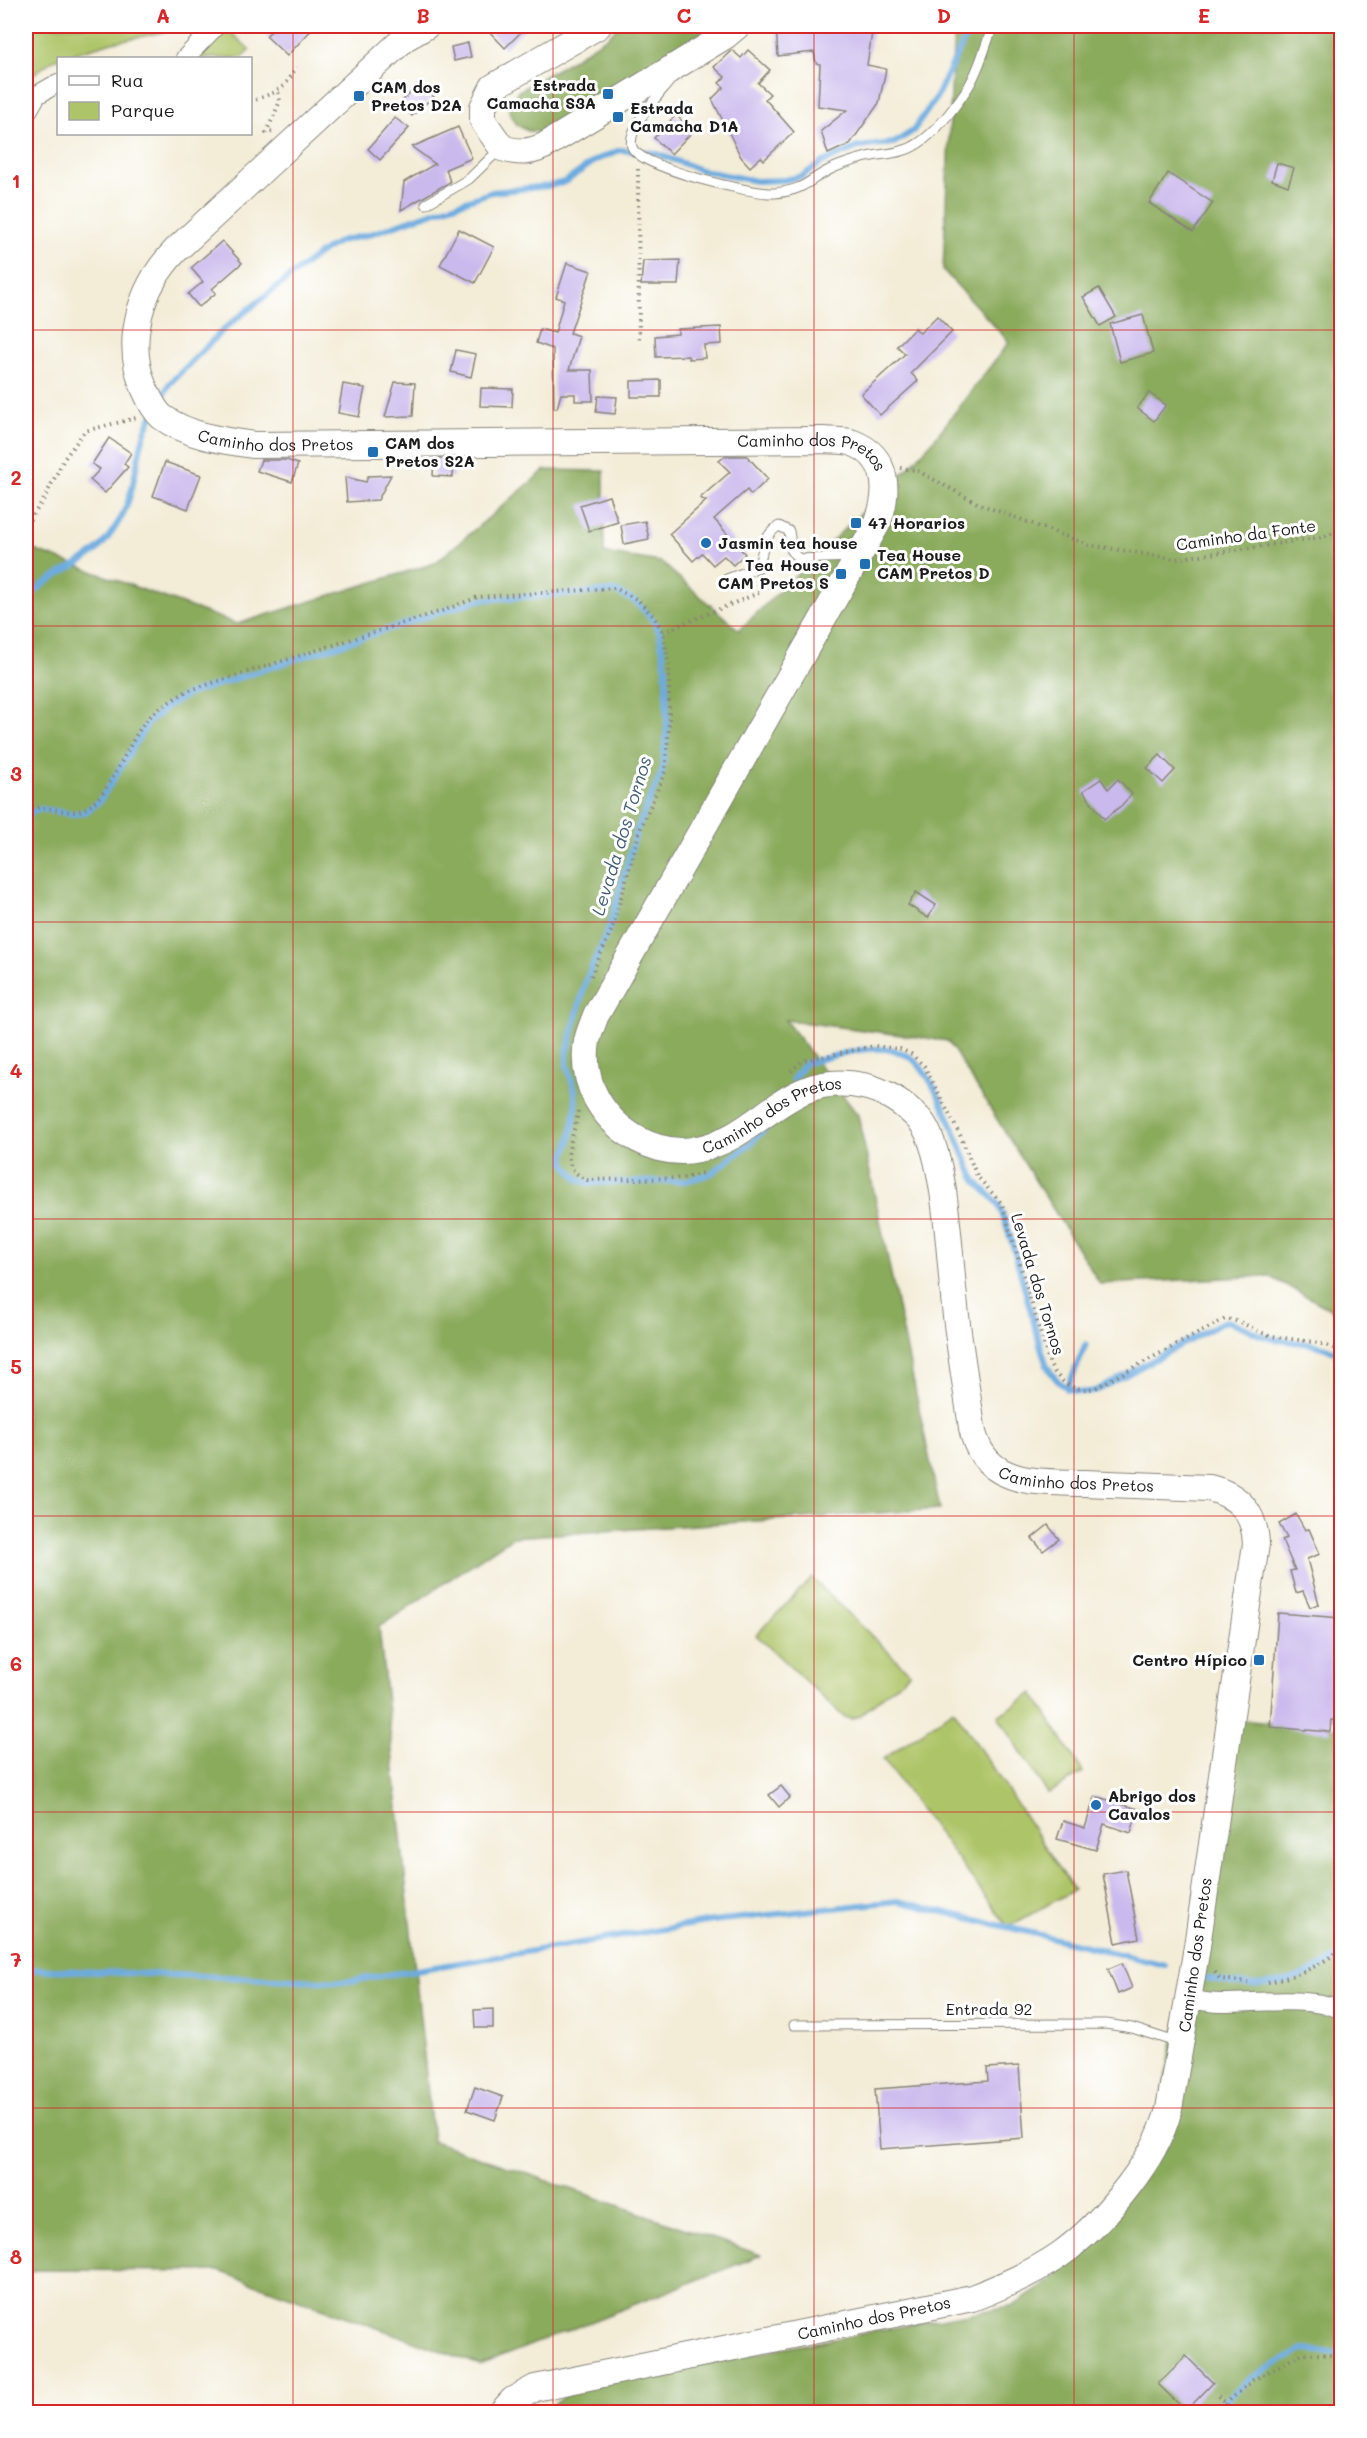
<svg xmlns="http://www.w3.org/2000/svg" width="1367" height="2438" viewBox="0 0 1367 2438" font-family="Mali,sans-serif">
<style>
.green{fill:#aec468;stroke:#657042;stroke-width:1.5}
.forest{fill:#8aaa5c;stroke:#53633c;stroke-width:1.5}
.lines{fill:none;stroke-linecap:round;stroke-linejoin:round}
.stream{stroke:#6dabdf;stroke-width:6}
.building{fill:#cab9ed}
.service-casing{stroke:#88847a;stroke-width:11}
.minor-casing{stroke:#88847a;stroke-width:20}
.secondary-casing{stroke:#88847a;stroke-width:28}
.path{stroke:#88847a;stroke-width:4;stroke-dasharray:1.5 4.5;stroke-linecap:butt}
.service{stroke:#fff;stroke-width:9}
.minor{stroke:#fff;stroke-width:18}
.secondary{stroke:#fff;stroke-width:26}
.path-bridge{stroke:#88847a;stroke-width:4;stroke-dasharray:1.5 4.5;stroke-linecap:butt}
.grid{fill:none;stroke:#d62828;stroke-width:1.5;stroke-opacity:0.55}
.poi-dot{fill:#1f6fb2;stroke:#fff;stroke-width:2}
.labels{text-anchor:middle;stroke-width:6;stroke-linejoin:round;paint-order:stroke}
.poi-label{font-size:16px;font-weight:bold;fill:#1c1c1c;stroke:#fff;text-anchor:start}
.street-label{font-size:16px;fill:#1c1c1c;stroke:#fff}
.water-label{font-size:18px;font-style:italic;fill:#405c74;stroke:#fff}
.neatline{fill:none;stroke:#d62828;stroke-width:2}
.grid-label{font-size:20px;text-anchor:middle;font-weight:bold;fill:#d62828}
</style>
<rect width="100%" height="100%" fill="#fff"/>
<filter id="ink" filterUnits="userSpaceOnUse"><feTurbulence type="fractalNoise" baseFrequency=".0167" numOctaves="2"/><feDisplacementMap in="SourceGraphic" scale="12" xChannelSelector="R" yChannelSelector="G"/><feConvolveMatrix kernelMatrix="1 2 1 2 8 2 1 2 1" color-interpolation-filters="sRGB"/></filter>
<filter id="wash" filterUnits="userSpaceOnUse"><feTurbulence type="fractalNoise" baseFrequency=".008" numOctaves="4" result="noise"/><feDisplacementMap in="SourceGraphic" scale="24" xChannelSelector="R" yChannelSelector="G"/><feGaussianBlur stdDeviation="1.35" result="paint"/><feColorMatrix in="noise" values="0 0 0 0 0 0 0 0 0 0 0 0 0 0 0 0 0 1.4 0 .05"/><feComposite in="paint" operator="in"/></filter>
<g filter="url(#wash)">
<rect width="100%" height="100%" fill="#f3ecd7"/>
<g class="green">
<polygon points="26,26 180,26 176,30 112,42 53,60 26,80"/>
<polygon points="225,27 250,50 242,58 196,58"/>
<polygon points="812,1578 910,1673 859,1716 852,1719 844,1717 756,1635"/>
<polygon points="1033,1693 1083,1772 1048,1794 998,1716"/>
<polygon points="954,1710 1074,1890 1008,1927 883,1759"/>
</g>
<g class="forest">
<polygon points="619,26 711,26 649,70 551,133 528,131 517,125 509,111 517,92 564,65 606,38"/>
<polygon points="954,26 1341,26 1341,1315 1269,1276 1100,1284 948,1041 785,1020 858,1115 940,1509 513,1537 379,1627 433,2141 761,2255 480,2365 219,2271 36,2270 26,2273 26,547 237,624 435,563 545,470 604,471 604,553 661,562 739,630 908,468 932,442 1009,342 943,270"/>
<polygon points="1238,1720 1341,1729 1341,2412 544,2412 574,2388 1015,2305 1057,2276 1146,2175"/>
</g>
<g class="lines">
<g class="stream">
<polyline points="160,402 169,384 225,328 320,253 340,241 367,235 492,192 548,186 565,182 596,160 620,150 655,153 701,170 725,175 756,181 785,180 802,176 823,162 858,147 894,143 913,131 936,98 971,26"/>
<path d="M26 602C43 577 74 570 96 551 105 543 115 528 121 518 138 486 135 448 152 416"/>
<polyline points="26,815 40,809 74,814 85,812 100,801 148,723 167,706 189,694 478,600 615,591 636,602 652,619 659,631 666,668 667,726 662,772 637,829 609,928 586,980 567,1053 567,1065 575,1091 576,1108 571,1137 565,1155 565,1164 578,1179 587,1183 685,1181 710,1174 750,1144 769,1125"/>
<path d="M793 1079 804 1064C835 1056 875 1040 906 1055 935 1068 959 1148 974 1177 980 1190 995 1195 1000 1208 1020 1259 1029 1314 1047 1366 1058 1386 1075 1397 1098 1390L1225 1321C1242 1323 1253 1334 1269 1338 1294 1344 1320 1340 1342 1357"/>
<polyline points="1067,1389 1086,1344"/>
<polyline points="26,1969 344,1982 713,1921 898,1901 1165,1965"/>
<path d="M1200 1976C1249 1992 1302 1987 1342 1952"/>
<polyline points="1212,2412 1251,2378 1302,2350 1342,2353"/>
</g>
</g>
<g id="blocks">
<g class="building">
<polygon points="276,26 315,26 287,56 266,36"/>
<polygon points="484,26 527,26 505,48"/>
<polygon points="776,26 873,26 867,65 886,69 879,103 850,144 828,154 821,131 847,110 818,106 820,64 816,63 814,52 778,56"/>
<polygon points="468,43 471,57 454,61 451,47"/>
<polygon points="732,50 741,58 748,50 770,70 758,83 770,94 765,99 794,132 764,160 761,157 750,167 741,157 712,99 724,87 719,83 725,77 714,67"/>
<polygon points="421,83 434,96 412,116 400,103"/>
<polygon points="676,115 693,131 671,154 654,138"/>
<polygon points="395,118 409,128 380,160 368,149"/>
<polygon points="458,127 472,158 446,169 450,182 401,210 404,182 435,164 412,147"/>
<polygon points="1277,163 1294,168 1288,186 1272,180"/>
<polygon points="1168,173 1213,203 1193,232 1149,203"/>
<polygon points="459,229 494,247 475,283 440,265"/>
<polygon points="222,241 242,263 212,289 216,293 199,307 188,294 203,282 191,268"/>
<polygon points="680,260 678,285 641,285 643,261"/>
<polygon points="567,263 591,271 570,333 579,336 569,370 592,370 593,401 575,401 575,394 561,394 557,408 554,408 553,349 536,343 540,329 555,333 564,300 556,297"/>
<polygon points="1099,288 1116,317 1100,326 1083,297"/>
<polygon points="1143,315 1153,353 1120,362 1110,324"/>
<polygon points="937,316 952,332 911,373 918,381 880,415 861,394 905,354 897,346 915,328 920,333"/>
<polygon points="721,327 722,344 704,345 705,358 689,359 688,356 656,357 655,336 678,334 678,329"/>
<polygon points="456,350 476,354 471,377 451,372"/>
<polygon points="661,380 661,397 631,397 631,381"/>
<polygon points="395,382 415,383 413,416 385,417"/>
<polygon points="343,384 365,388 359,417 338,413"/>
<polygon points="481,388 513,389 512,407 480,406"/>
<polygon points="1149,393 1166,405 1154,421 1137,408"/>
<polygon points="598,396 617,397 615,414 596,412"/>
<polygon points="109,438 131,453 124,464 128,467 105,493 90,480 100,469 92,464"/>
<polygon points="725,456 747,456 768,479 751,495 747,490 714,519 745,554 733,565 724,556 713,565 702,553 693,561 669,534 706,501 700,498 730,472 719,461"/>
<polygon points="434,458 454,458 453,477 433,476"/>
<polygon points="261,460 287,460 298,464 292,482 257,471"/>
<polygon points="165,462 201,475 188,509 153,496"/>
<polygon points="391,475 378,500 347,502 345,477 366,482 368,476"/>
<polygon points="609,496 618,522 589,531 580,505"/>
<polygon points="645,521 649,539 624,544 621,525"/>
<polygon points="1160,755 1175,770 1163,783 1147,768"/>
<polygon points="1101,779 1108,789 1118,779 1132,794 1121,806 1104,819 1083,791"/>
<polygon points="916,892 936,905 928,918 908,905"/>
<polygon points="1296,1514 1305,1530 1309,1529 1320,1554 1307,1559 1319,1604 1310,1607 1303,1591 1296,1593 1290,1571 1295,1570 1282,1540 1287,1538 1279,1524"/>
<polygon points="1048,1525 1059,1539 1043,1551 1032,1538"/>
<polygon points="1278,1613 1341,1618 1341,1721 1331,1720 1330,1732 1270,1727"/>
<polygon points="781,1786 790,1797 779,1807 769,1795"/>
<polygon points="1095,1796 1138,1809 1131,1833 1104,1824 1096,1850 1057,1839 1063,1821 1085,1828"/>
<polygon points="1126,1870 1139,1938 1116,1943 1103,1874"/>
<polygon points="1122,1963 1132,1988 1118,1994 1108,1969"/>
<polygon points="493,2009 493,2028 475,2028 474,2010"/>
<polygon points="1019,2066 1024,2138 880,2149 875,2089 988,2081 987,2068"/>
<polygon points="475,2087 503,2097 495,2120 467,2110"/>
<polygon points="1186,2356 1213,2383 1186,2411 1158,2384"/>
</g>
</g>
</g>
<g filter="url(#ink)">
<use href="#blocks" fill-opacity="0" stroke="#88847a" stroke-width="1.5"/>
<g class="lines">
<g class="service-casing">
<g id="service">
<path d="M672 78C661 93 626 128 632 147 638 167 753 195 775 193 804 190 806 182 829 170 839 165 852 161 863 158 882 153 902 155 919 143 938 130 955 107 967 89 979 71 985 46 993 26"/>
<polyline points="426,204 469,179 500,149"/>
<path d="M727 579 759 567C762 552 764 534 779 526L789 531 792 552 799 559 854 557"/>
<polyline points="794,2025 1106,2024 1132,2028 1179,2043"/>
</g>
</g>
<g class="minor-casing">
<g id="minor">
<polyline points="185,58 216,26"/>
<polyline points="26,114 37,95 58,83"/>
<path d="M1188 1999C1199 2001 1210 2003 1221 2003 1262 2003 1301 1996 1342 2009"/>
</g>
</g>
<g class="secondary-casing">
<g id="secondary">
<path id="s1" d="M426 26 405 38 176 250C141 286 123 341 145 390 150 400 154 410 162 417 188 436 224 441 254 445L824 440C833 441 845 440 853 443 890 457 889 494 877 524L596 1015C593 1023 589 1032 587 1041 580 1083 602 1119 637 1139 656 1149 677 1154 698 1149 763 1136 786 1070 863 1086 884 1090 905 1104 920 1120 946 1150 949 1256 954 1297 958 1341 966 1384 972 1428 976 1448 987 1466 1007 1474 1029 1484 1060 1482 1084 1483 1126 1485 1167 1486 1209 1488 1239 1495 1255 1513 1256 1544L1196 1953 1169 2109C1161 2139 1147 2161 1129 2185 1081 2248 1045 2270 972 2298L535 2388 513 2400 502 2412"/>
<path d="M598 26 493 87 483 107V121L502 148C518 153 529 153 544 146L725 36 737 26"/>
</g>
</g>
<g class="path">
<polyline points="26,37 32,33"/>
<path d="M250 102C275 92 284 92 296 67"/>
<polyline points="272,132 266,133 280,101 278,91"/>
<polyline points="638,169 639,342"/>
<polyline points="900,468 916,470 979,504 1089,545 1175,559 1323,537 1342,530"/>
<polyline points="26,525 43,501 64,459 85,431 136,418"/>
<polyline points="663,632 761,592 760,579"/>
<path d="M26 811C46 801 67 818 85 809 110 796 127 744 146 721 157 708 173 700 187 691L445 610 478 597 615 588 638 600 654 617 663 632 669 668V726L665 772 640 830 612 929 591 976"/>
<path d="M791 1071 802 1061 874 1046 900 1049 911 1054 924 1066 960 1135 977 1176 1002 1204 1050 1365C1060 1383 1075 1394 1097 1387L1225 1319C1245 1321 1251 1330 1269 1335 1294 1342 1319 1338 1342 1353"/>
<path d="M578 1111C575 1139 554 1165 587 1180L685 1178 706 1172"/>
<polyline points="1215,1972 1220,1979 1248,1982"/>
<path d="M1268 1982C1295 1977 1321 1966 1342 1948"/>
<polyline points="1216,2412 1253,2380 1303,2353 1342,2356"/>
</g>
<use href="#service" class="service"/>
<use href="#minor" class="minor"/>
<use href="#secondary" class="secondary"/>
<polyline class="path-bridge" points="1218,2396 1230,2407"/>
</g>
</g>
<path class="grid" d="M293 26V2412M553 26V2412M814 26V2412M1074 26V2412M26 330H1342M26 626H1342M26 922H1342M26 1219H1342M26 1516H1342M26 1812H1342M26 2108H1342"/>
<g class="poi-dot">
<rect x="602" y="88" width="12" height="12" rx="3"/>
<rect x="353" y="90" width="12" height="12" rx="3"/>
<rect x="612" y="111" width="12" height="12" rx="3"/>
<rect x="367" y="446" width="12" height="12" rx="3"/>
<rect x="850" y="517" width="12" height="12" rx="3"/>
<circle cx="706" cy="543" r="6"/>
<rect x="859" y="558" width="12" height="12" rx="3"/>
<rect x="835" y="568" width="12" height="12" rx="3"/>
<rect x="1253" y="1654" width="12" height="12" rx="3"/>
<circle cx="1096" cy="1805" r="6"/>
</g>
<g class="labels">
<g class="poi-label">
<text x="596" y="91" text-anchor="end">Estrada<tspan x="596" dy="18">Camacha S3A</tspan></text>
<text x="371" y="93">CAM dos<tspan x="371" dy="18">Pretos D2A</tspan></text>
<text x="630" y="114">Estrada<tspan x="630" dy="18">Camacha D1A</tspan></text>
<text x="385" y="449">CAM dos<tspan x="385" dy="18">Pretos S2A</tspan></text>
<text x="868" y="529">47 Horarios</text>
<text x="718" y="549">Jasmin tea house</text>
<text x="877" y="561">Tea House<tspan x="877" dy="18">CAM Pretos D</tspan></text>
<text x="829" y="571" text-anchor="end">Tea House<tspan x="829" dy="18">CAM Pretos S</tspan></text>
<text x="1247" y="1666" text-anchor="end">Centro Hípico</text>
<text x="1108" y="1802">Abrigo dos<tspan x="1108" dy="18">Cavalos</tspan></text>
</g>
<g class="street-label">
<text dy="6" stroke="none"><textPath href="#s1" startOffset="639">Caminho dos Pretos</textPath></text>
<text dy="6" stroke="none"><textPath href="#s1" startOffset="1179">Caminho dos Pretos</textPath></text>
<text transform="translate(1246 535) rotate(-8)" y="6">Caminho da Fonte</text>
<text dy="6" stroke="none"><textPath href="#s1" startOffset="2169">Caminho dos Pretos</textPath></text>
<text transform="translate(1038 1284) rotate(73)" y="6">Levada dos Tornos</text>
<text dy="6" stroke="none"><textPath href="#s1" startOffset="2780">Caminho dos Pretos</textPath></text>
<text transform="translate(1195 1955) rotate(-82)" y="6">Caminho dos Pretos</text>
<text x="989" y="2015">Entrada 92</text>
<text transform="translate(874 2318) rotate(-12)" y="6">Caminho dos Pretos</text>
</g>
<g class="water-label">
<text transform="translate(622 836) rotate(-73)" y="6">Levada dos Tornos</text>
</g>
</g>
<rect width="1367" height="2438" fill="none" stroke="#fff" stroke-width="66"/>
<rect x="57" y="57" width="195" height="78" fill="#ffffff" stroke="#a4a4a4" stroke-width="1.5"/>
<rect x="69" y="76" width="30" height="9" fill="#ffffff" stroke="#a4a4a4" stroke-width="1.5"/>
<text x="111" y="87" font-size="18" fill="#1c1c1c">Rua</text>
<rect x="69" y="102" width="30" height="18" fill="#aec468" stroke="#a4a4a4" stroke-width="1.5"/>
<text x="111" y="117" font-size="18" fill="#1c1c1c">Parque</text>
<rect x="33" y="33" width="1301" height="2372" class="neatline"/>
<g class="grid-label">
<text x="163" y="23">A</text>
<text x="423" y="23">B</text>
<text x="684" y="23">C</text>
<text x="944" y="23">D</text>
<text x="1204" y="23">E</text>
<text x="16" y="188">1</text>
<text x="16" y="485">2</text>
<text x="16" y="781">3</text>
<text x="16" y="1078">4</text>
<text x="16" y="1374">5</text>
<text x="16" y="1671">6</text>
<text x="16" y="1967">7</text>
<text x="16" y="2264">8</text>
</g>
</svg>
